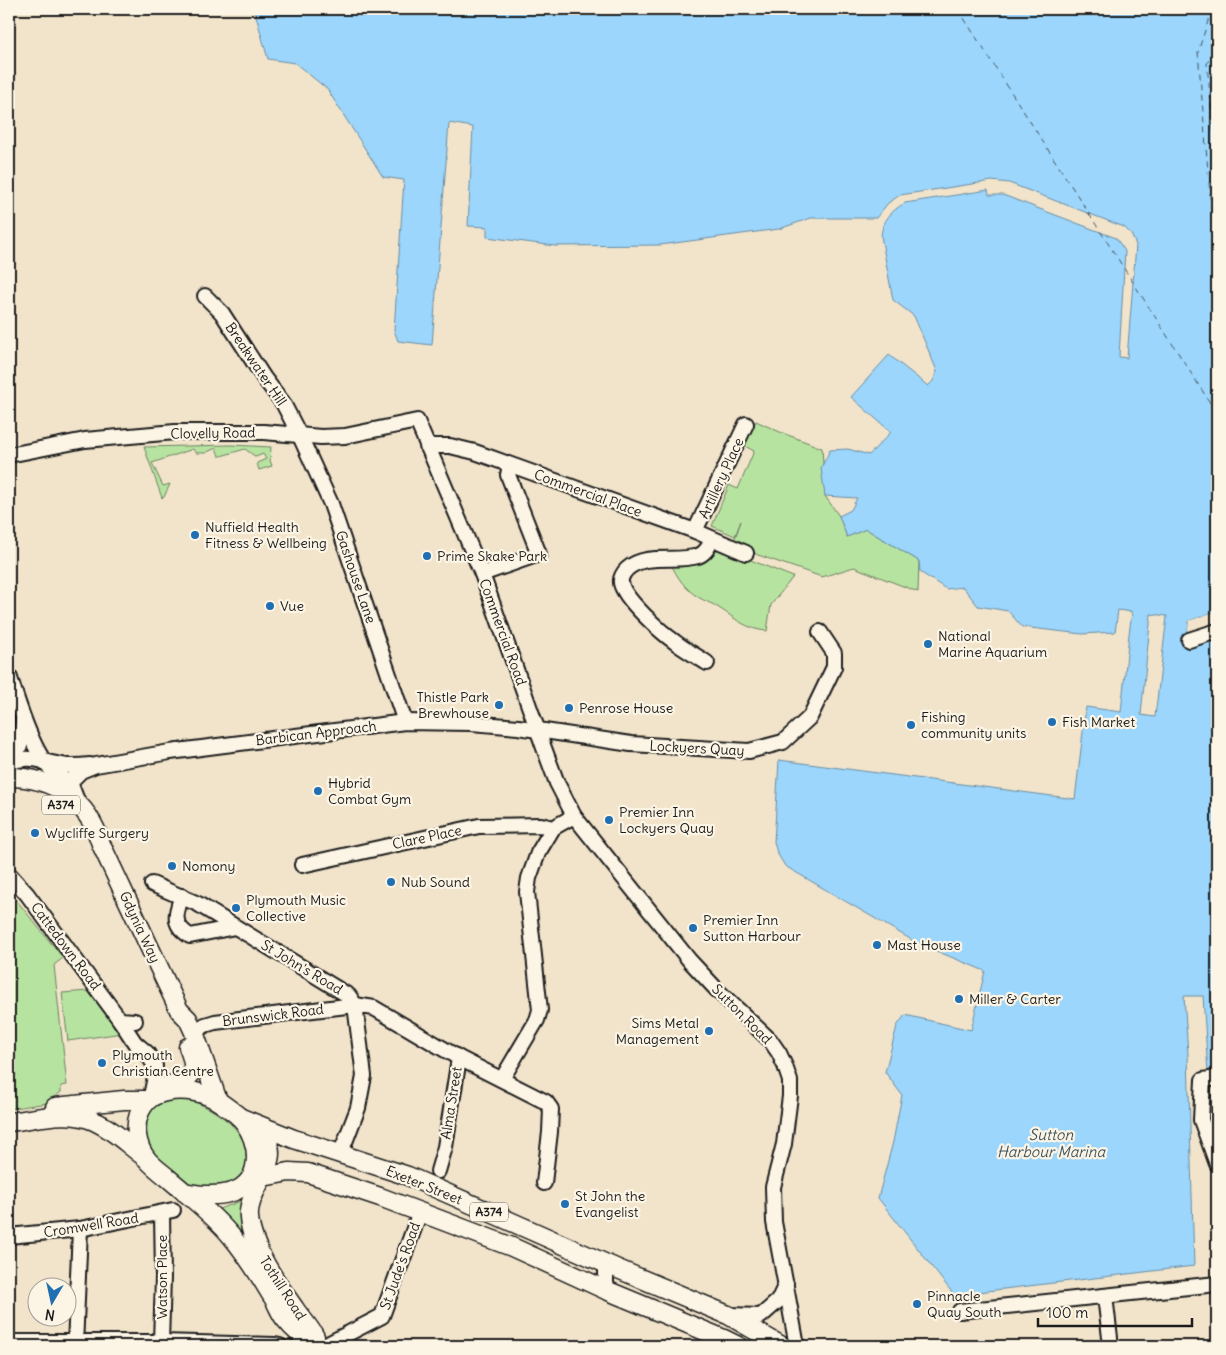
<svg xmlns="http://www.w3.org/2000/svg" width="1226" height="1355" viewBox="0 0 1226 1355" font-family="Delius,sans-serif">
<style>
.green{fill:#b7e3a1;stroke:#6a805e}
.water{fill:#9cd6fc;stroke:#698ca2;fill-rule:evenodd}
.pier{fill:#f2e4cb}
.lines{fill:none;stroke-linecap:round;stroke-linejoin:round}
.ferry{stroke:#42545f;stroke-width:1;stroke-dasharray:6 5;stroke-linecap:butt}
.minor-casing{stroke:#1c1c1c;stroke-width:18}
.major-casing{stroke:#1c1c1c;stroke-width:21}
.minor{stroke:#fcf5e5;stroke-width:14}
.major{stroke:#fcf5e5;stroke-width:18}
.poi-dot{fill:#1f6fb2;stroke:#fcf5e5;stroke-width:2}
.labels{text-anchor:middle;stroke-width:4.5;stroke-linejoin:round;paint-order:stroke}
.shield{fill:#fcf5e5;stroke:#5f5d58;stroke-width:1}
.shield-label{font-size:12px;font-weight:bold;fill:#1c1c1c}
.street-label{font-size:14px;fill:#1c1c1c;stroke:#fcf5e5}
.poi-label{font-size:14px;fill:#1c1c1c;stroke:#fcf5e5;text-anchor:start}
.water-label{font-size:15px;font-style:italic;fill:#42545f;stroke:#fcf5e5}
</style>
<rect width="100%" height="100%" fill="#f2e4cb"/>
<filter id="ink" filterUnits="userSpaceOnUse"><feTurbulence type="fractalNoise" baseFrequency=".02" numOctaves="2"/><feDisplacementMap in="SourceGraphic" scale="10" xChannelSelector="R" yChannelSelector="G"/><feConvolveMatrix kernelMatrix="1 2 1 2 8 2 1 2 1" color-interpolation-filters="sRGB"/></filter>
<g filter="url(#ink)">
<g class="green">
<polygon points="756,421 780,432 822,448 825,496 839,516 847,537 866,529 919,561 918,592 854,567 822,577 758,555 734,541 741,521 735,536 712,526 729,485 738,489 754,451 743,445"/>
<polygon points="231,445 271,447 270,460 272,466 259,470 257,463 266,459 263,454 256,457 245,449 221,456 219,456 216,448 205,453 196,453 193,449 152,463 163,486 170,484 164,497 162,498 144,447"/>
<path d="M716 549 739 558 743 557 793 577 771 605 767 631C747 630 735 618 719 608 712 603 704 601 698 597 685 589 677 577 671 564L707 561Z"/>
<polygon points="9,891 63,958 54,965 67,1085 61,1086 61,1092 47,1103 9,1109"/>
<polygon points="89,991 122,1033 68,1041 62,993"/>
<path d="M179 1098C213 1103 270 1142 239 1181 237 1183 232 1186 229 1187 225 1189 192 1187 188 1185 183 1183 150 1153 148 1148 145 1142 145 1130 143 1122L155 1102Z"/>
<polygon points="244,1200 248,1229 238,1233 216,1210"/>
</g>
<path class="water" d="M254 9H1217V611L1189 621 1187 636 1193 642 1217 639V1072L1208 1073 1203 996H1184L1188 1054 1194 1266 954 1295 878 1198 893 1142 902 1095 885 1072 897 1026 905 1015 971 1030 985 971 917 943 785 866 777 853 774 842 779 760 1075 799 1086 707 1121 712 1129 634 1132 612 1118 610 1115 632 1082 634 1022 627 1008 611 978 606 963 587 946 589 920 572 919 561 866 529 847 537 839 516 851 510 857 498 825 496 821 468 830 450 848 449 869 455 891 432 851 397 889 355 928 386 933 381 937 371 914 316 893 300 881 236C882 221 892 210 905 203L988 190 989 195H1003L1116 238 1125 251 1119 357 1127 358 1136 245 1131 234 1124 227 1009 183 992 181 900 195 888 203 876 218H811L779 229 660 245 555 246 487 237V227L468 226 473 127 449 123 432 345 398 341 394 330 404 180 383 177 327 89 295 63 268 59ZM1151 614 1167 616 1155 717 1141 715Z"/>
<polygon class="pier" points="1217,611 1217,614 1191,623 1189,636 1217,636 1217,639 1193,642 1187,636 1189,621"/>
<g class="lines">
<g class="ferry">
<polyline points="958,9 1214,409 1217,418"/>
<polyline points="1212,9 1198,52 1217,278"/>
<polyline points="1217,40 1207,64 1217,164"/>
</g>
<g class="minor-casing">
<g id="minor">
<polyline points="205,296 222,313 264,378 283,403 300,436 331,504 405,722"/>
<polyline points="427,446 450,446 475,452 695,531 746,553"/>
<polyline points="9,455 85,440 175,432 264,432 321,437 345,436 417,421 482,574 544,748 557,783 574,816 690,961 717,990 770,1040 779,1053 785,1066 790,1081 790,1096 784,1144 773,1187 774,1222 797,1346"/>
<polyline points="695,531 746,424"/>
<polyline points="482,574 539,554 508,475 510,466"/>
<polyline points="1189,640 1217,631"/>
<path d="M707 663C697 656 685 650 675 642 662 633 624 599 621 583 620 578 624 572 627 569 647 552 675 563 698 556 706 553 709 546 712 539"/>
<path d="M9 675C17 700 31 746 47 765 53 773 64 777 71 785"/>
<polyline points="10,762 20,746 23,718"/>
<path d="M9 763C29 754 42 762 62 765 71 767 81 766 90 765"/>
<polyline points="78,803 71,785 73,779 81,771 96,765 170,752 405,722 471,723 518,727 631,744 749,751 783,742 810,717 834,667 834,653 820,632"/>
<polyline points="302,865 479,826 541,825 553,828"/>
<polyline points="9,874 27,894 120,1020 135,1021"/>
<polyline points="152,884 198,904 349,996 355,1005 364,1076 358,1108 340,1155"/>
<path d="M182 896C175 914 172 925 190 936L235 927"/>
<polyline points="120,1020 135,1043 147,1053 155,1066 155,1077 151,1096"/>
<polyline points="194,1032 205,1025 215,1022 355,1005 374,1008 459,1058 546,1102 551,1109 550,1132 544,1183"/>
<polyline points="1217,1078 1203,1080 1201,1120 1217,1164"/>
<polyline points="502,1079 537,1020 540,1010 527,892 529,878 538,853 553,828 574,816"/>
<polyline points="438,1171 445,1147 459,1058"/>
<polyline points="9,1236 80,1229 173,1210"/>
<polyline points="606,1264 606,1290"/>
<polyline points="1105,1296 1111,1346"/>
<polyline points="960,1311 1217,1284"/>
<polyline points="729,1315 761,1316 778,1301 786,1284"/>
<polyline points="9,1342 161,1342 275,1345 280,1346"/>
<polyline points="161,1342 163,1277 162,1213"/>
<polyline points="75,1346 80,1229"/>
<polyline points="324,1346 382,1316 420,1212"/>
</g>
</g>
<g class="major-casing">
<g id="major">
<path d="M9 777C54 777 88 801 101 844L179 1010 188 1019 194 1032 218 1101"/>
<path d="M164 1087C190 1079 200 1076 188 1047"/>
<polyline points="55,1107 124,1100 146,1100"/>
<polyline points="239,1117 294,1139 408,1176 618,1269 728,1315 782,1346"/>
<path d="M9 1122C35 1119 69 1109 94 1121 113 1129 129 1146 146 1158"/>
<path d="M250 1126C297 1152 246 1185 249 1217 251 1247 278 1285 295 1309 301 1318 310 1327 315 1337"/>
<polyline points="248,1182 263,1177 289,1172 308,1173 380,1197 512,1247 606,1290 724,1339 738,1346"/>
<path d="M184 1192C213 1198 256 1199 256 1157 256 1145 251 1132 244 1122 238 1114 229 1109 221 1103 206 1092 184 1088 166 1092 152 1095 145 1100 139 1114 134 1128 137 1146 146 1158 151 1165 161 1172 168 1178 190 1197 213 1214 232 1237 247 1255 260 1276 272 1296 277 1303 280 1313 285 1319 293 1329 305 1339 317 1346"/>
</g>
</g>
<use href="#minor" class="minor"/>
<use href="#major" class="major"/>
</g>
</g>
<g class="poi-dot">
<circle cx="195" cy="535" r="5"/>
<circle cx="427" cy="556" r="5"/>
<circle cx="270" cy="606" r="5"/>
<circle cx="928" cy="644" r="5"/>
<circle cx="499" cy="705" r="5"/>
<circle cx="569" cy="708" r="5"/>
<circle cx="1052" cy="722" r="5"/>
<circle cx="911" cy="725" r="5"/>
<circle cx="318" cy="791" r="5"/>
<circle cx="609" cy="820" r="5"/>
<circle cx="35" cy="833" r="5"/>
<circle cx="172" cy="866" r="5"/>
<circle cx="391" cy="882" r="5"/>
<circle cx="236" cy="908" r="5"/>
<circle cx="693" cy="928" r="5"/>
<circle cx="877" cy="945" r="5"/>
<circle cx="959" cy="999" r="5"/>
<circle cx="709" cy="1031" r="5"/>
<circle cx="102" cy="1063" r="5"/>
<circle cx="565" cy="1204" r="5"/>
<circle cx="917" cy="1304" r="5"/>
</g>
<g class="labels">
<g class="shield">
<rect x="42" y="795.5" width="38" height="19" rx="4"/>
<rect x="470" y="1202.5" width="38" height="19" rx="4"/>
</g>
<g class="shield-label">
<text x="61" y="809">A374</text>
<text x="489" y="1216">A374</text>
</g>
<g class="street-label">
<text transform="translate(256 364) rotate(56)" y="5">Breakwater Hill</text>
<text transform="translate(213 433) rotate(-1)" y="5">Clovelly Road</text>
<text transform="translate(721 478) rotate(-65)" y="5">Artillery Place</text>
<text transform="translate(588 493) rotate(20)" y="5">Commercial Place</text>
<text transform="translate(356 577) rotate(71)" y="5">Gashouse Lane</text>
<text transform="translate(503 632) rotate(70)" y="5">Commercial Road</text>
<text transform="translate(316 733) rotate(-7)" y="5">Barbican Approach</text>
<text transform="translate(697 748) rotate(3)" y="5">Lockyers Quay</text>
<text transform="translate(427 837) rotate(-12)" y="5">Clare Place</text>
<text transform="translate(140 927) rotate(65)" y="5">Gdynia Way</text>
<text transform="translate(66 946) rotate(53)" y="5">Cattedown Road</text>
<text transform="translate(302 967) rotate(31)" y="5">St John's Road</text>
<text transform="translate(742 1014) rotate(45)" y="5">Sutton Road</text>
<text transform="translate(273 1015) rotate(-7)" y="5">Brunswick Road</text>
<text transform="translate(451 1103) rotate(-81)" y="5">Alma Street</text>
<text transform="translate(424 1185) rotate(22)" y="5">Exeter Street</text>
<text transform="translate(91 1225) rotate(-9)" y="5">Cromwell Road</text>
<text transform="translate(400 1266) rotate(-70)" y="5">St Jude's Road</text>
<text transform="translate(162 1277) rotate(-90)" y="5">Watson Place</text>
<text transform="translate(283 1288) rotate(57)" y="5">Tothill Road</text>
</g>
<g class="poi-label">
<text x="205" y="532">Nuffield Health<tspan x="205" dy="16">Fitness &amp; Wellbeing</tspan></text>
<text x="437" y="561">Prime Skake Park</text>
<text x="280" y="611">Vue</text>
<text x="938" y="641">National<tspan x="938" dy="16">Marine Aquarium</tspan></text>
<text x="489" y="702" text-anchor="end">Thistle Park<tspan x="489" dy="16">Brewhouse</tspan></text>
<text x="579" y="713">Penrose House</text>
<text x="921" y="722">Fishing<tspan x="921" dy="16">community units</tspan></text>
<text x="1062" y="727">Fish Market</text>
<text x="328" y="788">Hybrid<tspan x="328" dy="16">Combat Gym</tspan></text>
<text x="619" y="817">Premier Inn<tspan x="619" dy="16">Lockyers Quay</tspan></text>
<text x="45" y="838">Wycliffe Surgery</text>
<text x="182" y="871">Nomony</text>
<text x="401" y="887">Nub Sound</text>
<text x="246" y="905">Plymouth Music<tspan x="246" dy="16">Collective</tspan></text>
<text x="703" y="925">Premier Inn<tspan x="703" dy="16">Sutton Harbour</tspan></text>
<text x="887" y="950">Mast House</text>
<text x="969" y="1004">Miller &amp; Carter</text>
<text x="699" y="1028" text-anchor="end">Sims Metal<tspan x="699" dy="16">Management</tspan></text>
<text x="112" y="1060">Plymouth<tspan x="112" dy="16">Christian Centre</tspan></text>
<text x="575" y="1201">St John the<tspan x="575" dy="16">Evangelist</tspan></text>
<text x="927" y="1301">Pinnacle<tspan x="927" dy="16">Quay South</tspan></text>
</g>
<g class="water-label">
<text x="1051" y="1140">Sutton<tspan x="1051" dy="17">Harbour Marina</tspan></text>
</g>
</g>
<rect width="1226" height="1355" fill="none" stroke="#fcf5e5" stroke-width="30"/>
<rect x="15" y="15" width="1196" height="1325" fill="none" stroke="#1c1c1c" stroke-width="2" filter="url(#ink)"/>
<g transform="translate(52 1302) rotate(189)"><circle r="24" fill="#fcf5e5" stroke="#a29e95"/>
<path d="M0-4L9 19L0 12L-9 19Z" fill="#1f6fb2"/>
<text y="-8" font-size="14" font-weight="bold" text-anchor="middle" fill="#1c1c1c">N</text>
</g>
<path d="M1038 1318v8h154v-8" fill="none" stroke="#1c1c1c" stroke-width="2.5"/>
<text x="1046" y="1318" font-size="15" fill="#1c1c1c" stroke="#fcf5e5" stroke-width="4" paint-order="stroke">100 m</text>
</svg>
